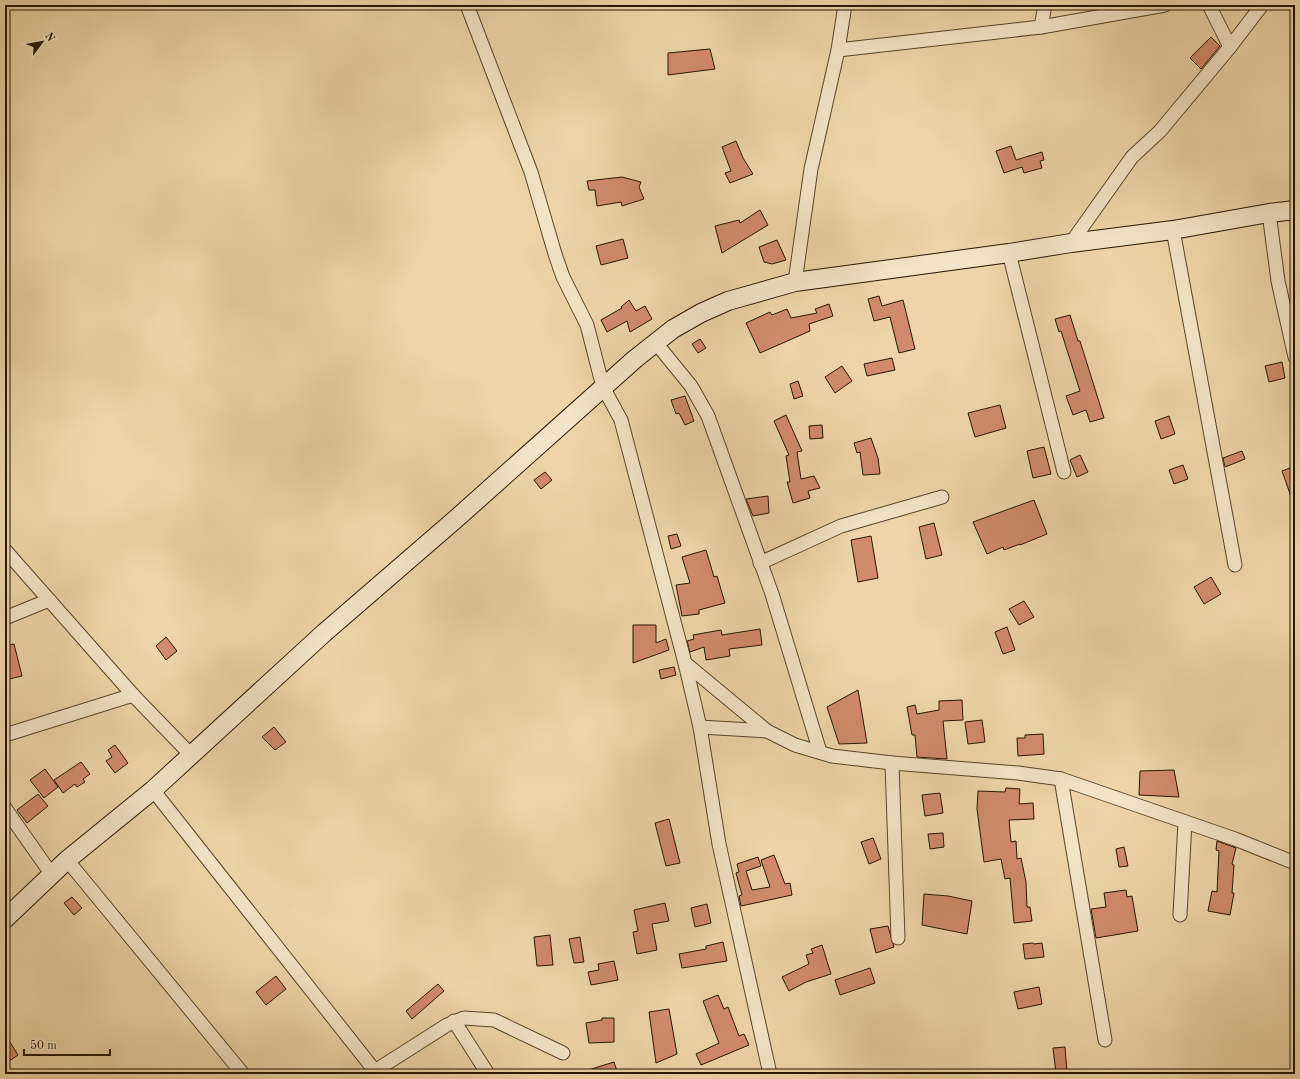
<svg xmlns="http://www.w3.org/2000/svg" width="1300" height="1079" viewBox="0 0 1300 1079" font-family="'Old Standard TT',serif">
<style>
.building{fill:#d08b6c;stroke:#271500}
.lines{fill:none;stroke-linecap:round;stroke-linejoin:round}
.minor-casing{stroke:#59452a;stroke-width:15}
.secondary-casing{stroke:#271500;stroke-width:20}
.minor{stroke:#f4e3c6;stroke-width:13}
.secondary{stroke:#f4e3c6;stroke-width:18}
</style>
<rect width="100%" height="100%" fill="#eed4a8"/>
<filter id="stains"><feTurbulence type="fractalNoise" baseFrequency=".005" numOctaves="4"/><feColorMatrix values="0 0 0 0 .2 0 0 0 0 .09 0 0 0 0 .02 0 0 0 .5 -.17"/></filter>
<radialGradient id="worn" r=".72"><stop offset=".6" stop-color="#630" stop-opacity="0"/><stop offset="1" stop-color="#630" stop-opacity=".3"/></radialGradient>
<g class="building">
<polygon points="1211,37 1220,46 1201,69 1190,58"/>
<polygon points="710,49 715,69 668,75 668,53"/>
<polygon points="736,141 743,158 753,174 730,183 725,173 731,171 722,147"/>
<polygon points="1011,146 1016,160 1042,152 1044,160 1040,161 1042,168 1024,173 1022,167 1004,173 996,151"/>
<polygon points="622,177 641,182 639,187 644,199 622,206 621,202 597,206 595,190 589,190 587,181"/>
<polygon points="760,210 768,225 722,253 715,226 739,220 740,223"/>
<polygon points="623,239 628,258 601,265 596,246"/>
<polygon points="777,240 786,260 772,264 764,262 759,247"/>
<polygon points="879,296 882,306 903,300 915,349 899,353 890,317 874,321 868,299"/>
<polygon points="629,300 636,311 645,306 652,319 630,332 627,321 607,332 601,320 622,308 621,307"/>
<polygon points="829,304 833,316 809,324 810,331 760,353 746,323 770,312 772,315 787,309 791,318 817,313 815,309"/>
<polygon points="1070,315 1078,341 1080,341 1104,418 1090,422 1086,410 1073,415 1066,396 1080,391 1061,331 1059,332 1055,319"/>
<polygon points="700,339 706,348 698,353 692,344"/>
<polygon points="892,358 895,370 867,376 864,364"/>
<polygon points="1282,362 1285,378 1269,382 1265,366"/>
<polygon points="842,366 852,381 835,393 825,377"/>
<polygon points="798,381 803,396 794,399 790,384"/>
<polygon points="685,396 694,421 685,425 679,413 676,414 671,400"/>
<polygon points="1000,405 1006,428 975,437 968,413"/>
<polygon points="786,415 802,451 797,452 801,479 814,476 820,488 808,491 810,498 793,503 787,482 790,482 786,456 789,455 774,421"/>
<polygon points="1169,416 1175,434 1161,439 1155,421"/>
<polygon points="822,425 823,438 810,439 809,426"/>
<polygon points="871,438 878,458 880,474 863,475 860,452 857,453 854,443"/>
<polygon points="1044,447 1051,474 1033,478 1027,451"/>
<polygon points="1242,451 1245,459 1225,467 1223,458"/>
<polygon points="1080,455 1088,472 1077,477 1070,460"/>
<polygon points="1183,465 1188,479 1174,484 1169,470"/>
<polygon points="1293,467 1295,473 1295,505 1294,505 1282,471"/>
<polygon points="545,472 552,480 541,489 534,480"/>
<polygon points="768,496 769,513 753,516 746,499"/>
<polygon points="1034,500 1047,534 1020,545 1020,544 1004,550 1003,547 987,554 973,522"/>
<polygon points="934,523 942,555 926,559 919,527"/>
<polygon points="677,534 681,546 671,549 668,536"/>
<polygon points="871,536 878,578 858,582 851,540"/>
<polygon points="706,550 714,577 717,576 725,603 699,610 699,614 682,616 676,585 690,583 682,557"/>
<polygon points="1211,577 1221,594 1204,604 1194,587"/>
<polygon points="1024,601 1034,617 1019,625 1009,609"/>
<polygon points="633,625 656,625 656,643 666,639 669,650 633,663"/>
<polygon points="1007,627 1015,650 1003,654 995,632"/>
<polygon points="760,629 762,645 729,649 730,656 706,660 704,647 690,652 687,641 694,639 693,635 721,630 722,635"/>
<polygon points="166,637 177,651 166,660 156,646"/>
<polygon points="14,644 22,676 5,680 5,646"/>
<polygon points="674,667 676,675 661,679 659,670"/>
<polygon points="858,690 867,743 839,744 827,707"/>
<polygon points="962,700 963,720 943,721 947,759 917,757 915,735 912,735 907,707 915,705 917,714 939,710 939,701"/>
<polygon points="982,720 985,742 968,744 965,722"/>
<polygon points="274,727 286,742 275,750 262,737"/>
<polygon points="1043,734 1044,754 1018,756 1017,738 1025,738 1025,735"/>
<polygon points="115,745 128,763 115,773 106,761 112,757 108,750"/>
<polygon points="81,762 90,774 83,779 85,782 77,787 75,784 63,793 54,780"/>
<polygon points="45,769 58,787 44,798 30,780"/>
<polygon points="1174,770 1179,797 1139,795 1140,771"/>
<polygon points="1006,788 1020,789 1019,804 1033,803 1034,819 1009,820 1011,842 1016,841 1017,859 1021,858 1026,882 1027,907 1030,907 1032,921 1014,923 1010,878 1005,879 1001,859 984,862 977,809 978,791 1005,792"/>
<polygon points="940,793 943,813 925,816 922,795"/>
<polygon points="38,794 48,806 27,823 17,810"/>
<polygon points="669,819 680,863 666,866 655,823"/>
<polygon points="943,833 944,847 930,849 928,834"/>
<polygon points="873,838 881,859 869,864 861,842"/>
<polygon points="1217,841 1236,848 1232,864 1234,865 1232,893 1234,893 1230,915 1208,911 1212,891 1217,892 1219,851 1216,850"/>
<polygon points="1124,847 1128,866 1119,867 1116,849"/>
<polygon points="774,855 785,884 790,883 792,895 741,906 739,896 742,895 736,873 739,872 737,864 758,857 761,866 746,871 752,890 770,887 761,860"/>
<polygon points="1126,890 1127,897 1132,896 1138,931 1096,938 1091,909 1106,907 1104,893"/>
<polygon points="924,894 948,896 972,901 967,934 922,925"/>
<polygon points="72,897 82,908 74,915 64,903"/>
<polygon points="665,903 669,921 652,924 657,950 637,954 633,932 638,931 634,910"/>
<polygon points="707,904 711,923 695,927 691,908"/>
<polygon points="888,926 894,947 876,953 870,929"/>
<polygon points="550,935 553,965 537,966 534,937"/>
<polygon points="580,937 584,962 574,963 569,939"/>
<polygon points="723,942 727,961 682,968 679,954 706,949 706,946"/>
<polygon points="1033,943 1034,944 1042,943 1044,957 1025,959 1023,944"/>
<polygon points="822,945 831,974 806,982 789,991 782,977 809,964 806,955 813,953 811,949"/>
<polygon points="614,961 618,980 591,985 588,972 599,970 598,964"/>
<polygon points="870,968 875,983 840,995 835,980"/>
<polygon points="276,976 286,989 266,1005 256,992"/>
<polygon points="438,984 444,991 412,1019 406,1011"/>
<polygon points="1039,987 1042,1004 1018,1009 1014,992"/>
<polygon points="718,995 724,1009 728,1007 739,1036 744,1034 749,1045 701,1065 696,1054 719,1043 703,1001"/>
<polygon points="669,1009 677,1054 656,1063 649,1012"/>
<polygon points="602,1018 614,1018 614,1042 589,1043 586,1023 602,1020"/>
<polygon points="5,1034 18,1055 5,1064"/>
<polygon points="1065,1047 1067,1072 1056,1073 1053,1048"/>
<polygon points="614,1062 618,1074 582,1074 582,1072"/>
</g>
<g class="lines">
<g class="minor-casing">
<g id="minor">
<polyline points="467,5 531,172 555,254 563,277 587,325 603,387 621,420 685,663 700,727 719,844 770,1074"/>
<polyline points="1209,5 1230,47"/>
<polyline points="1041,27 1045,5"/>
<polyline points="838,50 1041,27 1165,5"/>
<polyline points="1269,213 1278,281 1295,357"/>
<polyline points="1173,230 1235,565"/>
<polyline points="1071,243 1132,157 1160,131 1230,47 1262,5"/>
<polyline points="1009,253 1064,472"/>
<polyline points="795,282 811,169 838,50 845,5"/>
<polyline points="656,343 691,386 708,416 772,594 820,752"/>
<polyline points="5,550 133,695 191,755"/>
<polyline points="760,563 841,526 942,497"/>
<polyline points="5,618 49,600"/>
<polyline points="685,663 767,731 795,745 832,756 892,763 1018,773 1061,779 1235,839 1295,863"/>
<polyline points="700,727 767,731"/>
<polyline points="5,735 133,695"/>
<polyline points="892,763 898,938"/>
<polyline points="1061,779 1105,1040"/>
<polyline points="153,790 375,1071"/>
<polyline points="5,808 52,875"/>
<polyline points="67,860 243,1074"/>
<polyline points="1180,915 1185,822"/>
<polyline points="454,1021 488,1074"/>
<polyline points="370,1074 447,1025 464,1018 494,1020 563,1053"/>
</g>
</g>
<g class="secondary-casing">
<polyline id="secondary" points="5,919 67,860 153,790 324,633 457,518 635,359 673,329 701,313 728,301 795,282 1009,253 1071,243 1173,230 1269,213 1295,210"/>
</g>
<use href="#minor" class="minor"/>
<use href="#secondary" class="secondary"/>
</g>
<rect width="1300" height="1079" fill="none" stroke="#eed4a8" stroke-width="20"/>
<rect x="6" y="6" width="1288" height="1067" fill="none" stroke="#271500" stroke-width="2"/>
<rect x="10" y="10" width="1280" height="1059" fill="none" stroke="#271500"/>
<g transform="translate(42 42) rotate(58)" stroke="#f4e3c6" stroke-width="3" paint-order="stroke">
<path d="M0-3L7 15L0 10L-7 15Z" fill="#271500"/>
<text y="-6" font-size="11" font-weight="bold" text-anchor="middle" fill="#271500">N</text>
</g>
<path d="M24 1049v6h86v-6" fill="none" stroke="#271500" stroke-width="2"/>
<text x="30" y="1049" font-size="12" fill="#271500" stroke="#f4e3c6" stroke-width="3" paint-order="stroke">50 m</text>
<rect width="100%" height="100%" filter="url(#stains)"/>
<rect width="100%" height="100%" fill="url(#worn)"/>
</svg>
